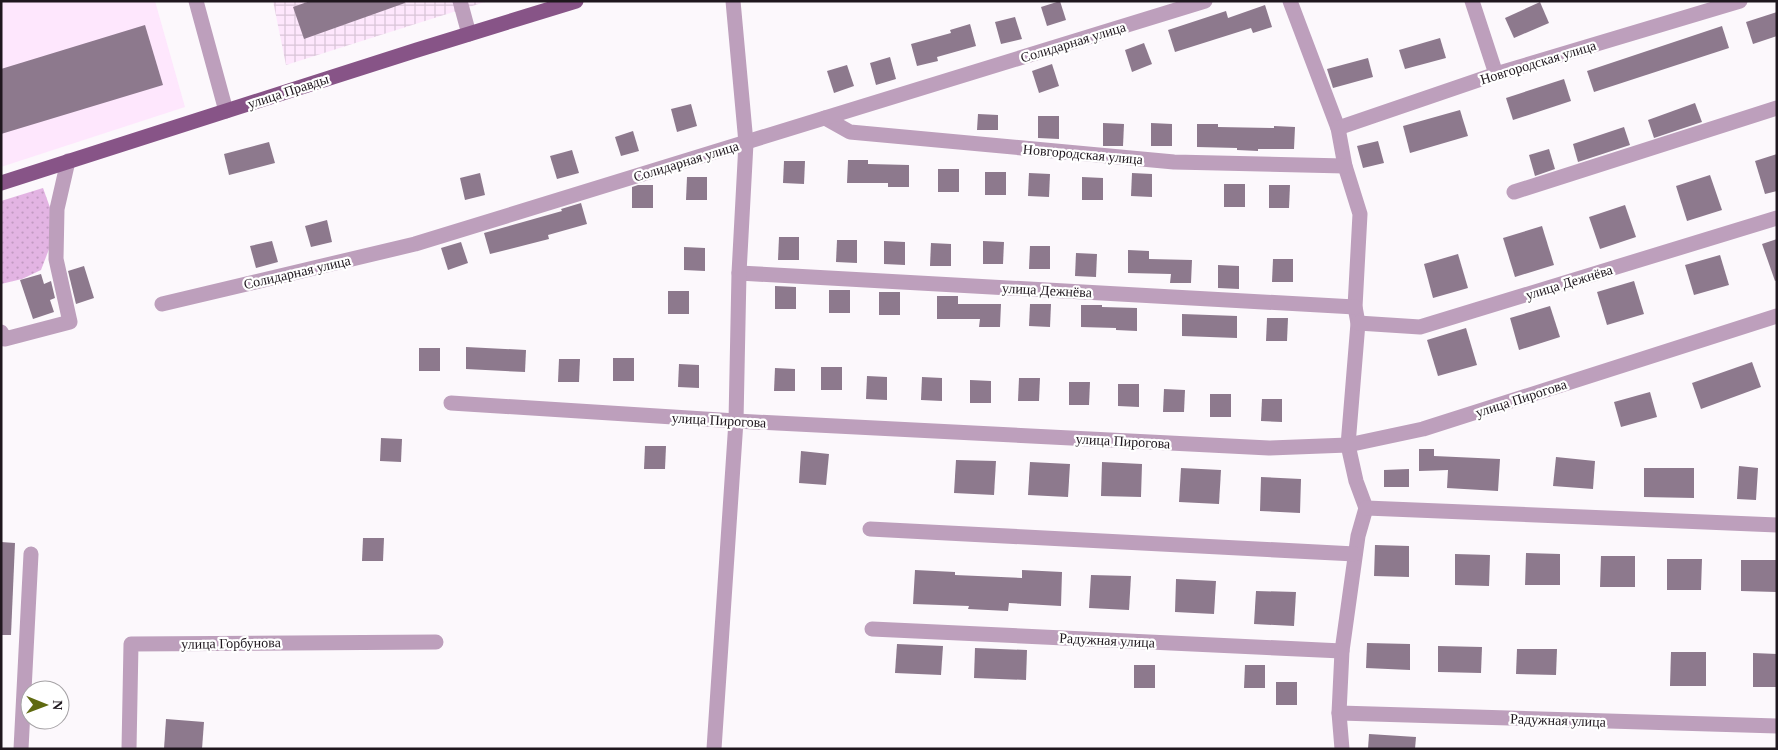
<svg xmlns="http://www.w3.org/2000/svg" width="1778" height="750" viewBox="0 0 1778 750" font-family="'Times New Roman',serif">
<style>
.built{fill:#fee7fd}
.industrial{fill:url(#industrial-grid)}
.park{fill:url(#park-dots)}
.building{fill:#8d798d}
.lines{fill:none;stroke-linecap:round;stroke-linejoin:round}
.minor{stroke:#bd9fbc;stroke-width:15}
.major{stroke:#875487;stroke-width:15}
.labels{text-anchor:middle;stroke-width:4.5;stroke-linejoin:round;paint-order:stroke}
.street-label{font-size:14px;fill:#1f171e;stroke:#fff}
</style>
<defs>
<pattern id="industrial-grid" width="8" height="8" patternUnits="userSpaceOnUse" patternTransform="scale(1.25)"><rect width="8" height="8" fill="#fee7fd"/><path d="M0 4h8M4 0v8" fill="none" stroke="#d9c5d8"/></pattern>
<pattern id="park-dots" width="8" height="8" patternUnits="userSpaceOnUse" patternTransform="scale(1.25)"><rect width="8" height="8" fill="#e3b4e3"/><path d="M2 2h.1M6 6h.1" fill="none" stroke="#c29ac2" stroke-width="1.8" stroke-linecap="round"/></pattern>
</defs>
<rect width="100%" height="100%" fill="#fcf8fc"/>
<polygon class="built" points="1,1 155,1 185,107 1,167"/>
<polygon class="industrial" points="273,1 488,1 286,65"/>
<polygon class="park" points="43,188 52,213 51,244 41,270 22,279 1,284 1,201"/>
<g class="building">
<polygon points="310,1 404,1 405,3 304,39 293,7"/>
<polygon points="1060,1 1066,20 1047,26 1041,7"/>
<polygon points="1540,2 1549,23 1514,38 1505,18"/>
<polygon points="1265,5 1272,27 1253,33 1251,28 1175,52 1168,30 1226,11 1228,18"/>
<polygon points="1777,12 1777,36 1753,44 1746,22"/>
<polygon points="1015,17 1022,39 1001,44 995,22"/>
<polygon points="970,24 976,46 937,57 938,61 917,66 911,44 951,33 950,30"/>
<polygon points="145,25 163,85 1,134 1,69"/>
<polygon points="1722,26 1729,48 1594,92 1587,71"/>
<polygon points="1440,38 1446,58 1405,69 1399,50"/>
<polygon points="1144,43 1152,64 1132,72 1125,50"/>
<polygon points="890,57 896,79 876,85 870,63"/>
<polygon points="1368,58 1373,77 1333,88 1327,69"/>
<polygon points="1052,64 1059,86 1039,93 1032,71"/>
<polygon points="847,65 854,86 834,93 827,71"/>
<polygon points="1564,79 1571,101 1513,120 1506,98"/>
<polygon points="1695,103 1702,122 1654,138 1648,120"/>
<polygon points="691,104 697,126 677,132 671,109"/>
<polygon points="1460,110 1468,136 1410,153 1403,126"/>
<polygon points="978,114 998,115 998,130 977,130"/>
<polygon points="1038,116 1059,116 1059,139 1038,138"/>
<polygon points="1103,123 1124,124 1123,146 1103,146"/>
<polygon points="1151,123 1172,124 1172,146 1151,146"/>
<polygon points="1197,124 1218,124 1218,127 1274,128 1274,126 1295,127 1294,149 1258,149 1258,151 1237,150 1237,148 1197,147"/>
<polygon points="1624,127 1630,145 1578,162 1573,144"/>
<polygon points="633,131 639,151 621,156 615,137"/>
<polygon points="1378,141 1384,163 1363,168 1357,146"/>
<polygon points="269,142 275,163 229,175 224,154"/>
<polygon points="1549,149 1555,169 1535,176 1529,155"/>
<polygon points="572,150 579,173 557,179 550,156"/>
<polygon points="1777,154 1777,191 1765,194 1755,161"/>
<polygon points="848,160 868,160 868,164 909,165 909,187 888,187 888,183 847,183"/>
<polygon points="784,161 805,161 804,184 783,183"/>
<rect x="938" y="169" width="21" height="23"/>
<rect x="985" y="172" width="21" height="23"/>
<polygon points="480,173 485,195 465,200 460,178"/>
<polygon points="1029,173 1050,174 1049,197 1028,196"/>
<polygon points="1132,173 1152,174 1152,197 1131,196"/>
<polygon points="1710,175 1722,210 1687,221 1676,186"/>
<polygon points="687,177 707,177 707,200 686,200"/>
<polygon points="1082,177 1103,178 1103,200 1082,200"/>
<rect x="1224" y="184" width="21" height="23"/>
<polygon points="638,185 653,185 653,208 632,208 632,187"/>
<polygon points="1269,185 1290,185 1289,208 1269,208"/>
<polygon points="581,203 587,224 548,235 549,239 490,254 484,233 562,211 561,209"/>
<polygon points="1625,205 1636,237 1600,249 1589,217"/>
<polygon points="327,220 332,242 311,247 305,226"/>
<polygon points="1542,226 1554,265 1515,277 1503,238"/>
<polygon points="779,237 799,237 799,260 778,260"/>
<polygon points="1777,239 1777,280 1775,281 1762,244"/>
<polygon points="837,240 857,240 857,263 836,262"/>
<polygon points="272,241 278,262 256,268 250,246"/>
<polygon points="884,241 905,242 905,265 884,264"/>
<polygon points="983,241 1004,242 1003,264 983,264"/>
<polygon points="461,242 468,263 448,270 441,248"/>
<polygon points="931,243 951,244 951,266 930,266"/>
<polygon points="1030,246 1050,246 1050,269 1029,269"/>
<polygon points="684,247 705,248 705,271 684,270"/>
<polygon points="1128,250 1149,251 1149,259 1192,260 1191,283 1170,283 1171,274 1128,273"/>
<polygon points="1076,253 1097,254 1096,277 1075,276"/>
<polygon points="1458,254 1468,288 1433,298 1424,264"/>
<polygon points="1720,255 1729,285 1694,295 1685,265"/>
<polygon points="1273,259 1293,259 1293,282 1272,282"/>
<polygon points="1218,265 1239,266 1239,289 1218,288"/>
<polygon points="84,266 94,298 76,304 68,271"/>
<polygon points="41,274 44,284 51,281 55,298 50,300 54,312 33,319 20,280"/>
<polygon points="1634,281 1644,314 1607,325 1597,292"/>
<polygon points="775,286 796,287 796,309 775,309"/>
<rect x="829" y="290" width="21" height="23"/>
<rect x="668" y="291" width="21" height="23"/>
<rect x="879" y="292" width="21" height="23"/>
<polygon points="937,296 958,296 958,304 1001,304 1000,327 979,327 980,319 937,319"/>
<polygon points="1030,304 1051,304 1050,327 1029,326"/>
<polygon points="1081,305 1102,305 1102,307 1137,308 1137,331 1116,330 1116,328 1081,327"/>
<polygon points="1550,306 1560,337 1519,350 1510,318"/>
<polygon points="1182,314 1237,316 1237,338 1182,336"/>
<polygon points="1267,318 1288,318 1287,341 1266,341"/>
<polygon points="1466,328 1477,365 1438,376 1427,340"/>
<polygon points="466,347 526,350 525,372 466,369"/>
<rect x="419" y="348" width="21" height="23"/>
<rect x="613" y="358" width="21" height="23"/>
<polygon points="559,359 580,359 579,382 558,382"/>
<polygon points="1752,362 1761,387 1701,409 1692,383"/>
<polygon points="679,364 699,365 699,388 678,387"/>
<rect x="821" y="367" width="21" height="23"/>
<polygon points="775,368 795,369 795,391 774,391"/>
<polygon points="867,376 887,377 887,400 866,399"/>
<polygon points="922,377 942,378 942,401 921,400"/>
<polygon points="1019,378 1040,378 1039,401 1018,401"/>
<polygon points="970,380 991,381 991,403 970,403"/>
<polygon points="1069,382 1090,382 1089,405 1069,405"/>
<polygon points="1118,384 1139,384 1139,407 1118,406"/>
<polygon points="1164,389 1185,390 1184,412 1163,412"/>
<polygon points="1650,392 1657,417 1621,427 1614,402"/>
<rect x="1210" y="394" width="21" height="23"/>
<polygon points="1262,399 1282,399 1282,422 1261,421"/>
<polygon points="381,438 402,439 401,462 380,461"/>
<polygon points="645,446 666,446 665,469 644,469"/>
<polygon points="1419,449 1434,449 1434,456 1500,459 1498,491 1447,488 1448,470 1419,471"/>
<polygon points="801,451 829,454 826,485 799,483"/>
<polygon points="1556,457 1595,461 1593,489 1553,486"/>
<polygon points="956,460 996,461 994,495 954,493"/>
<polygon points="1030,462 1070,464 1068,497 1028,495"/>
<polygon points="1102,462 1142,464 1141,497 1101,496"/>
<polygon points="1739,466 1758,468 1756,500 1737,499"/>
<polygon points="1181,468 1221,470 1219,504 1179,502"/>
<polygon points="1644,468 1694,468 1694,498 1644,497"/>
<polygon points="1409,469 1409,487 1384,487 1384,470"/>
<polygon points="1261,477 1301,479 1300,513 1260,511"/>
<polygon points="363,538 384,538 383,561 362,561"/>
<polygon points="1,542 15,543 11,635 1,635"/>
<polygon points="1375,545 1409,546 1409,577 1374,576"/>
<polygon points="1526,553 1560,554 1560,585 1525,585"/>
<polygon points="1455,554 1490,555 1489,586 1455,585"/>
<polygon points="1601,556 1635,556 1635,587 1600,587"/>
<polygon points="1667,559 1702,559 1701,590 1667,590"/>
<polygon points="1741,560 1776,560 1776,592 1741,591"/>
<polygon points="915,570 955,572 955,575 1022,578 1022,570 1062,572 1061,606 1009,603 1008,611 968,609 969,606 913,604"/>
<polygon points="1091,575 1131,576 1129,610 1089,608"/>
<polygon points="1176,579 1216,581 1214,614 1175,612"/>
<polygon points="1256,591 1296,592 1294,626 1254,624"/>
<polygon points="1367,643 1410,644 1410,670 1366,668"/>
<polygon points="897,644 943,646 941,675 895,673"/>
<polygon points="1438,646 1482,647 1481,673 1438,672"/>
<polygon points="975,648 1027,650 1026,680 974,678"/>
<polygon points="1517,649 1557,649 1556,675 1516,674"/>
<polygon points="1671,652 1706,652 1706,686 1670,686"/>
<polygon points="1753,653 1777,654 1777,687 1753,687"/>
<rect x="1134" y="665" width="21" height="23"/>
<polygon points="1245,665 1265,665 1265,688 1244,688"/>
<rect x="1276" y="682" width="21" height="23"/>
<polygon points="166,719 204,722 202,749 164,749"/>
<polygon points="1369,734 1416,737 1415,749 1368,749"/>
</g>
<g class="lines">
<g class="minor">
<polyline points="196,1 226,111"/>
<polyline points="460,1 469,34"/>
<polyline points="1290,1 1338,128 1345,166 1360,214 1355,307 1358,323 1348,445 1356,481 1366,508 1358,536 1342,651 1339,713 1342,749"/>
<polyline points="1472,1 1496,74"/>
<polyline points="825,118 850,132 1174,162 1345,166"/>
<polyline points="1338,128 1496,74 1740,1"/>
<polyline points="1514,192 1777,108"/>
<polyline points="739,273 1355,307"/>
<polyline points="162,304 415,244 1205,1"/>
<polyline points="1358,323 1420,327 1777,218"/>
<polyline points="1,332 5,339 70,322 56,259 57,209 68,161"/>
<polyline points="451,403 736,421 1269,448 1348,445 1423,429 1777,316"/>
<polyline points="1366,508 1777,525"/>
<polyline points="870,529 1355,554"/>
<polyline points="872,629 1342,651"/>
<polyline points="1339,713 1777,726"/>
<polyline points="21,749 31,554"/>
<polyline points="129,749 131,644 436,642"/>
<polyline points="714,749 736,421 739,273 746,143 733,1"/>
</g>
<polyline class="major" points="1,183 417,50 576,1"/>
</g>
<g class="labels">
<g class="street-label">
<text transform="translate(1073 42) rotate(-17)" y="5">Солидарная улица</text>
<text transform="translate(1538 62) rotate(-17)" y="5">Новгородская улица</text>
<text transform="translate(288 91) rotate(-18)" y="5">улица Правды</text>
<text transform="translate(1083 154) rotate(5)" y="5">Новгородская улица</text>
<text transform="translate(686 161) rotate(-17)" y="5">Солидарная улица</text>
<text transform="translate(297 272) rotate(-13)" y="5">Солидарная улица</text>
<text transform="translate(1569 282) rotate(-17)" y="5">улица Дежнёва</text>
<text transform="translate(1047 290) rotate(3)" y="5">улица Дежнёва</text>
<text transform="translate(1521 398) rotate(-18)" y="5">улица Пирогова</text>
<text transform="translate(719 420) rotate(3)" y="5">улица Пирогова</text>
<text transform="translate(1123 441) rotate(3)" y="5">улица Пирогова</text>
<text transform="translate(1107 640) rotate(3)" y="5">Радужная улица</text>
<text transform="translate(231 643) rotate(-1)" y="5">улица Горбунова</text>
<text transform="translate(1558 720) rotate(2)" y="5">Радужная улица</text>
</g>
</g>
<rect width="1778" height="750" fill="none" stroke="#1f171e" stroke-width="5"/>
<g transform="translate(45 705) rotate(91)"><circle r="24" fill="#ffffff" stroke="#a5a2a5"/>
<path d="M0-4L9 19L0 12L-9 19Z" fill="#5f6a10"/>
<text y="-8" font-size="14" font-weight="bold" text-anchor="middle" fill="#1f171e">N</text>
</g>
</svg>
